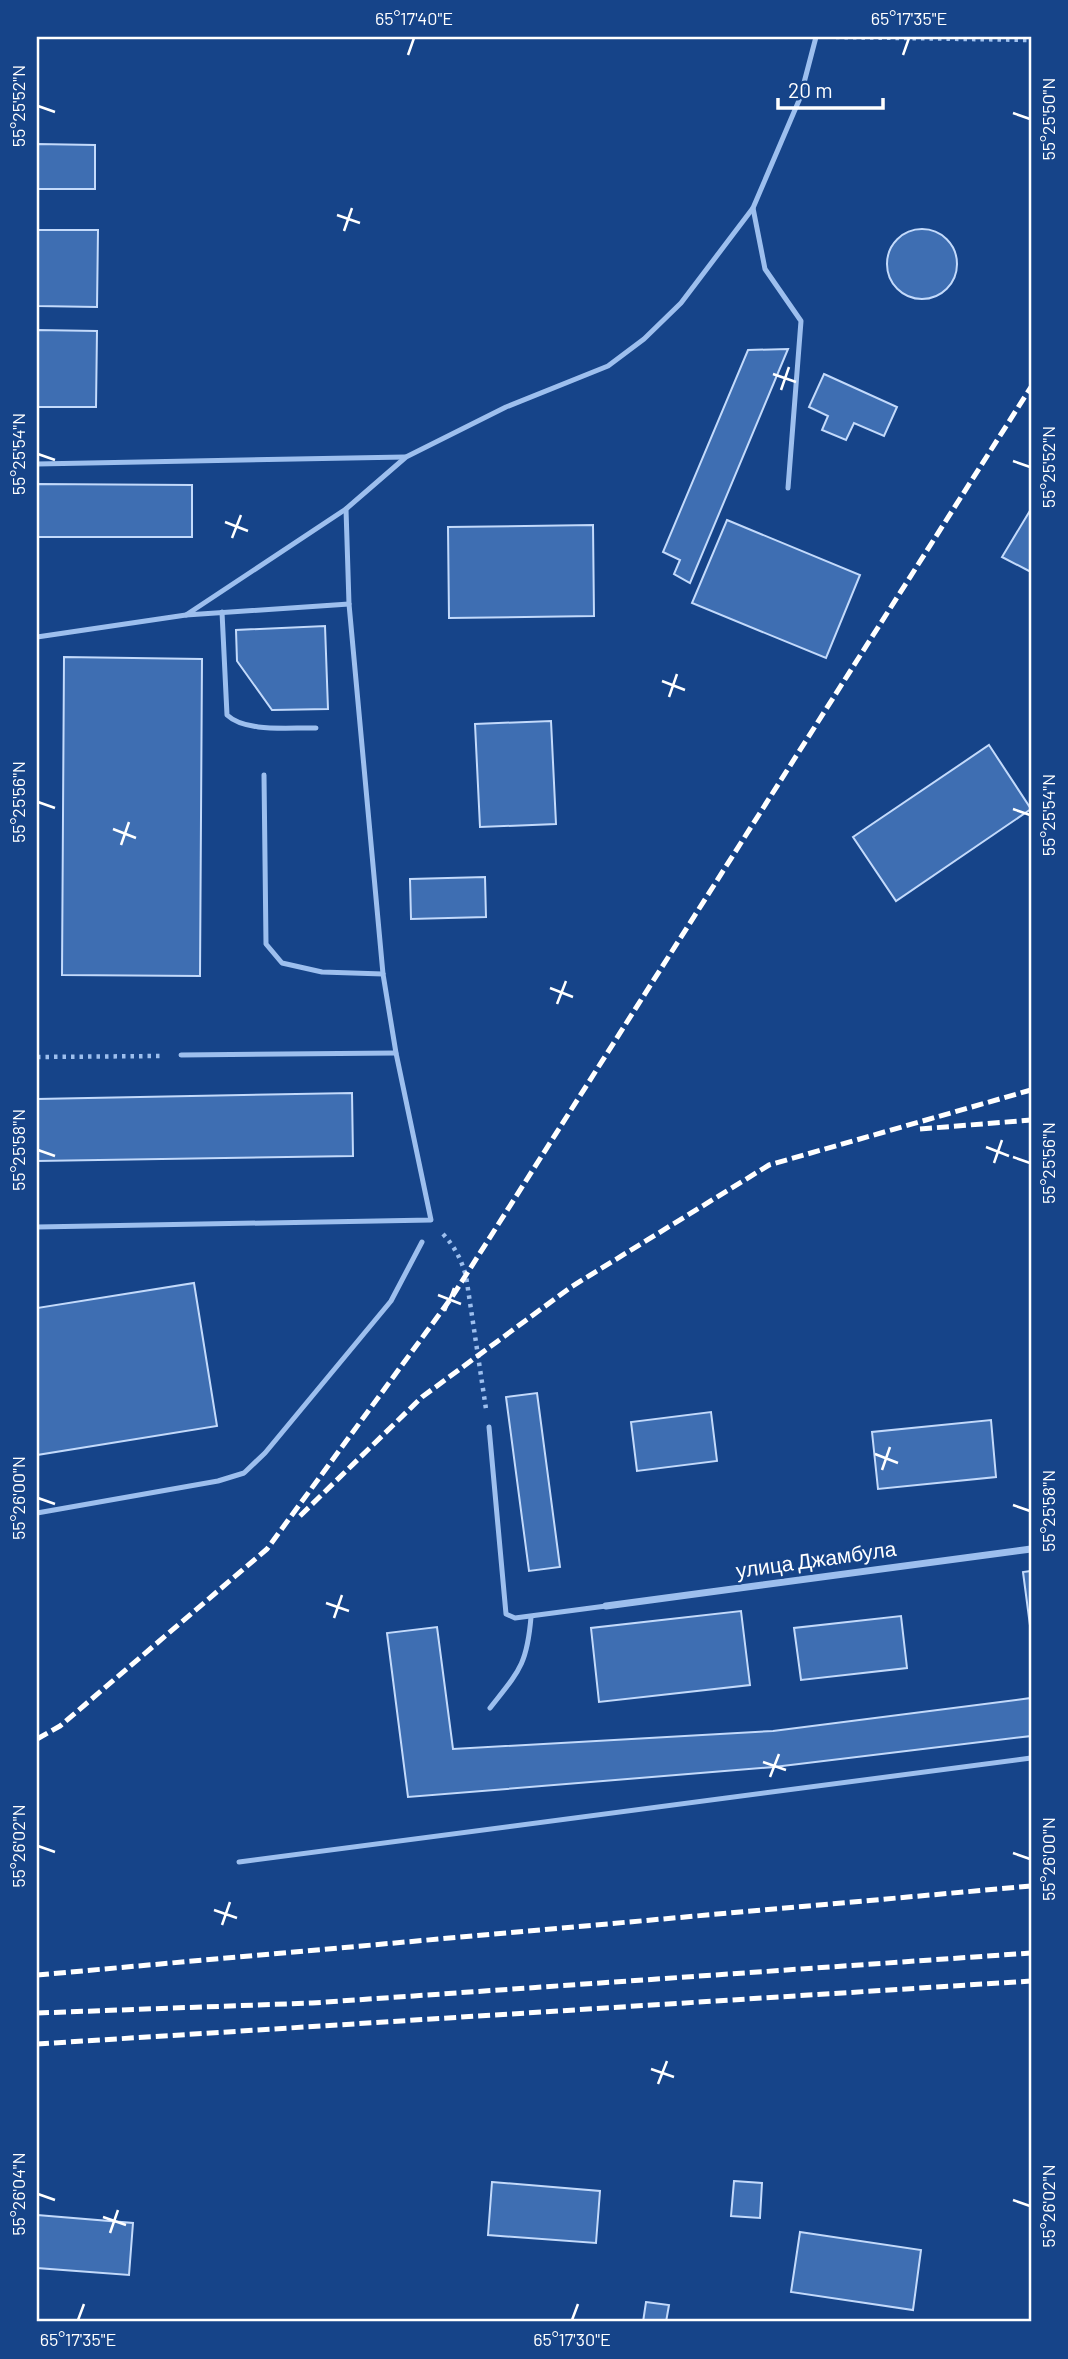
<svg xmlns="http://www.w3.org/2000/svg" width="1068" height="2359" viewBox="0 0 1068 2359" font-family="Barlow,sans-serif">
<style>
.building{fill:#3e6eb2;stroke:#c3dafb;stroke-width:2}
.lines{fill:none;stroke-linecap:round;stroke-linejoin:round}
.path{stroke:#9dbfee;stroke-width:4.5;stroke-dasharray:3.5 5;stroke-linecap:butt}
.lane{stroke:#9dbfee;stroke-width:5}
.street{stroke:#9dbfee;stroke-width:7}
.rail{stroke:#fff;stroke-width:5;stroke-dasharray:12 5;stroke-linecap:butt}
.ticks{fill:none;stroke:#fff;stroke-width:2.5}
.labels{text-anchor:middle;stroke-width:5;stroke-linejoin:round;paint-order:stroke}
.street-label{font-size:21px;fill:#fff;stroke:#164489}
.neatline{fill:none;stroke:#fff;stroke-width:2.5}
.ticks-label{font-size:18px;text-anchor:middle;fill:#fff}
</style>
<rect width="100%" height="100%" fill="#164489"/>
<g class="building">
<polygon points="37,144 95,145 95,189 37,189"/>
<circle cx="922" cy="264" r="35"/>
<polygon points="37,230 98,230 97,307 37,306"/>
<polygon points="37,330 97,331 96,407 37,407"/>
<polygon points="788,349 690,583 674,574 680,560 663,552 748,350"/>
<polygon points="824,374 897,407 884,436 854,423 846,440 822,430 828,416 809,407"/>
<polygon points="37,484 192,485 192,537 37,537"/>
<polygon points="1031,509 1031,572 1002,557"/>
<polygon points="727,520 860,575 826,658 692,603"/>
<polygon points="593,525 594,616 449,618 448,527"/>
<polygon points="325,626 328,709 272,710 237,661 236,630"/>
<polygon points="64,657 202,659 200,976 62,975"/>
<polygon points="551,721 556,824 480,827 475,724"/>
<polygon points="989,745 1031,809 896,901 853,837"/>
<polygon points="485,877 486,917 411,919 410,879"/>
<polygon points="352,1093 353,1156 37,1161 37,1099"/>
<polygon points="194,1283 217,1426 37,1455 37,1308"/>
<polygon points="537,1393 560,1567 529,1571 506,1397"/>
<polygon points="711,1412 717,1461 637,1471 631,1422"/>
<polygon points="991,1420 996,1477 878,1489 872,1432"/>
<polygon points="1031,1571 1031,1633 1023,1572"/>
<polygon points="741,1611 750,1685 599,1702 591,1628"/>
<polygon points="901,1616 907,1668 801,1680 794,1628"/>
<polygon points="437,1627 453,1749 773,1731 1031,1698 1031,1736 774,1767 408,1797 387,1633"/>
<polygon points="734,2181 762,2183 760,2218 731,2216"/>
<polygon points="492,2182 600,2191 596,2243 488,2235"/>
<polygon points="37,2215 133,2223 129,2275 37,2268"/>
<polygon points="800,2232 921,2250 913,2310 791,2292"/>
<polygon points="646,2302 669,2305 666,2322 643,2322"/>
</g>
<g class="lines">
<g class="path">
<polyline points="836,37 1031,40"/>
<polyline points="37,1057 162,1056"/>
<path d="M443 1234C455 1247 461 1259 466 1276L486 1409"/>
</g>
<g class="lane">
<polyline points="753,208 765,269 801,321 788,488"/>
<polyline points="37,464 405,457"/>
<polyline points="346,509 186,615 349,604"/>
<path d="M222 612 227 715C246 733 291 727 316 728"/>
<polyline points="37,637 186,615"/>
<polyline points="264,775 266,944 282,963 322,972 383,974"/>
<polyline points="181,1055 396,1053"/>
<polyline points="37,1227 431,1220 396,1053 383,974 349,604 346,509 406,457 506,407 608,366 644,339 681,303 753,208 800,98 816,37"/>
<polyline points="489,1427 506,1614 515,1618 606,1606"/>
<polyline points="37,1513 218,1481 244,1473 265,1453 391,1301 422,1242"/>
<path d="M490 1708C519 1671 527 1665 531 1617"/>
<polyline points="239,1862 1031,1758"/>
</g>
<polyline class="street" points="606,1606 1031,1549"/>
<g class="rail">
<polyline points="920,1129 1031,1120"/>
<polyline points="300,1516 422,1397 571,1287 769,1165 1031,1090"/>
<polyline points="37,1739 60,1726 267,1549 452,1297 1031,387"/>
<polyline points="37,1975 1031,1886"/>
<polyline points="37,2013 312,2003 1031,1953"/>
<polyline points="37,2044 1031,1981"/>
</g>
</g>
<path class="ticks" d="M408 55 414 38M903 55 909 38M38 106 55 112M1013 113 1030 119M337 215 360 223M344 231 352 208M773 374 796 382M781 390 789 367M38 454 55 460M1013 461 1030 467M225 522 248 531M232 538 241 515M662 681 685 690M669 697 677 674M38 802 55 808M1013 809 1030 815M113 829 136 838M121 845 129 822M550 988 573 997M557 1004 566 981M986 1147 1009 1156M38 1150 55 1156M1013 1157 1030 1163M994 1163 1002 1140M438 1295 461 1304M445 1311 454 1288M875 1454 898 1463M882 1470 890 1447M38 1498 55 1504M1013 1505 1030 1511M326 1603 349 1611M334 1618 342 1595M763 1762 786 1770M770 1777 779 1754M38 1846 55 1852M1013 1853 1030 1859M214 1910 237 1918M222 1925 230 1902M651 2069 674 2077M658 2084 667 2061M38 2194 55 2200M1013 2200 1030 2206M103 2217 126 2225M110 2233 118 2210M78 2320 84 2304M572 2320 578 2304"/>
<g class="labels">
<g class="street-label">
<text transform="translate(816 1560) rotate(-8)" y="7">улица Джамбула</text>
</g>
</g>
<rect width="1068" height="2359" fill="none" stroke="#164489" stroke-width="77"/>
<path d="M778 98v10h105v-10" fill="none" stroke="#ffffff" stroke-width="3.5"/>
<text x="788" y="98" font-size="21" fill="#ffffff" stroke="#164489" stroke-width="5" paint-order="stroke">20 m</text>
<rect x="38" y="38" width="992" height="2282" class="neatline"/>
<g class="ticks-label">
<text x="414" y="25">65°17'40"E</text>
<text x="909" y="25">65°17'35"E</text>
<text transform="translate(19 106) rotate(-90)" y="6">55°25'52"N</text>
<text transform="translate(1049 119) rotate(-90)" y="6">55°25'50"N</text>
<text transform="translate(19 454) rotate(-90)" y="6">55°25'54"N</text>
<text transform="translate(1049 467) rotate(-90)" y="6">55°25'52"N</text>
<text transform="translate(19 802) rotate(-90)" y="6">55°25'56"N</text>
<text transform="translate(1049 815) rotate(-90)" y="6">55°25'54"N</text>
<text transform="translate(19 1150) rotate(-90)" y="6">55°25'58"N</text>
<text transform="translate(1049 1163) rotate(-90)" y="6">55°25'56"N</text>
<text transform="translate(19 1498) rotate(-90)" y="6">55°26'00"N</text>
<text transform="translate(1049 1511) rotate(-90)" y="6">55°25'58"N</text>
<text transform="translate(19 1846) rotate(-90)" y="6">55°26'02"N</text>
<text transform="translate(1049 1859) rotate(-90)" y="6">55°26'00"N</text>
<text transform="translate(19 2194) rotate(-90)" y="6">55°26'04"N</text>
<text transform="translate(1049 2206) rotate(-90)" y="6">55°26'02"N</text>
<text x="78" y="2346">65°17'35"E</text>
<text x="572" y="2346">65°17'30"E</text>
</g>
</svg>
